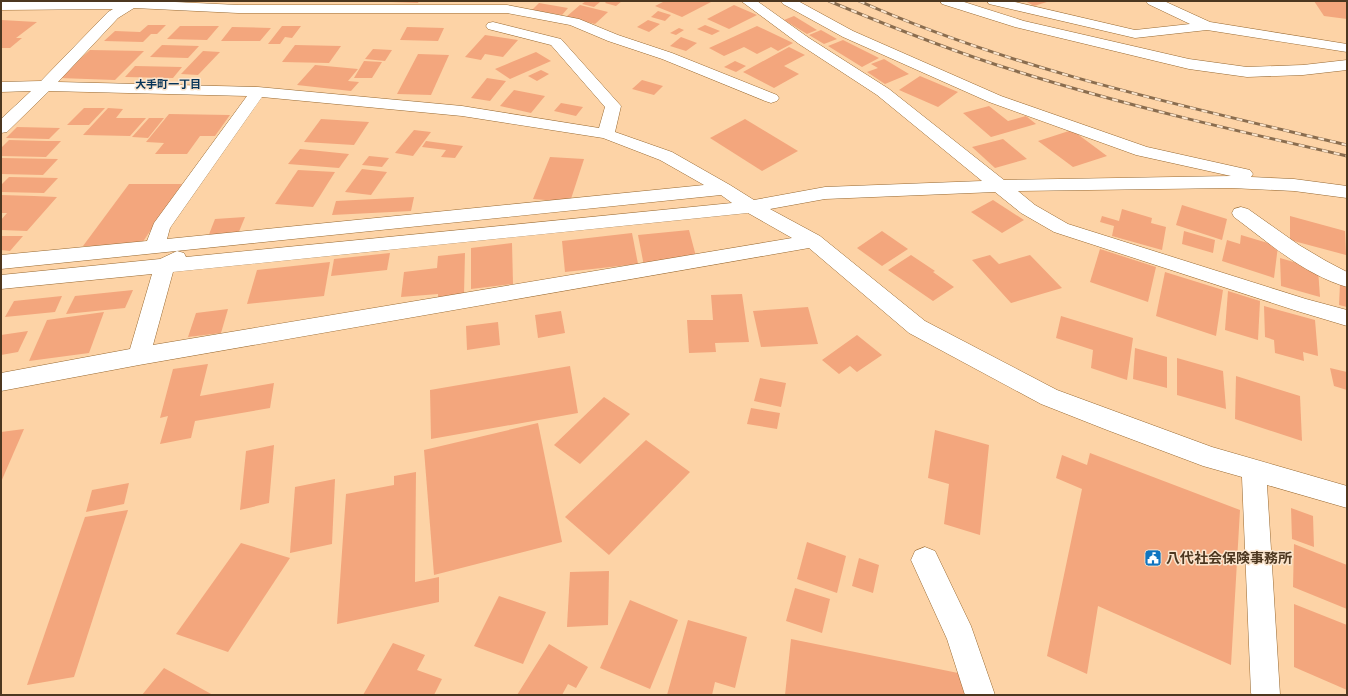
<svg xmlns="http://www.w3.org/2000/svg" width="1348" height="696" viewBox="0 0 1348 696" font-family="'Titillium Web','Noto Sans JP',sans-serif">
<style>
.building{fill:#f3a67d}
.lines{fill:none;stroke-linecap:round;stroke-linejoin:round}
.minor-casing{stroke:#986931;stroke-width:1}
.minor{fill:#fff;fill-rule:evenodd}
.rail-casing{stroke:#8a6d4f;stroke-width:3}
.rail{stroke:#fae5ce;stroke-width:2;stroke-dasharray:6;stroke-linecap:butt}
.labels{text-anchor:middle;stroke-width:3;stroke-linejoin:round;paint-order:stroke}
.far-neighbourhood-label{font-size:11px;font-weight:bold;fill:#053357;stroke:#fae5ce}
.near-poi-label{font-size:14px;font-weight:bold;fill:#4c3720;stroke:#fae5ce;text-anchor:start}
</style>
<rect width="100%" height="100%" fill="#fdd3a6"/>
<g class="building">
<polygon points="392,1 419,1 418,3 391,2"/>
<polygon points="586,1 598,1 600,2 594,7 582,4"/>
<polygon points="607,1 622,1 616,6 605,3"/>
<polygon points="665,1 713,1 682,17 655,6"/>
<polygon points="1025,1 1050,1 1034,6"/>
<polygon points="1314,1 1347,1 1347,19 1324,16"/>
<polygon points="539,3 568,8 562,15 532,10"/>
<polygon points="580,5 608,12 595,24 566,17"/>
<polygon points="734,5 757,15 729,29 707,19"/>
<polygon points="658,11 671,15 665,21 651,17"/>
<polygon points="794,16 817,30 807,34 784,20"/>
<polygon points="1,20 37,22 16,38 22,38 10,48 1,48"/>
<polygon points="648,20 660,24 649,32 637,27"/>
<polygon points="148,25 166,25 157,34 151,34 143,42 104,41 115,31 140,32"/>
<polygon points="705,25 720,31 712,35 697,29"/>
<polygon points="180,26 219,26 207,40 167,39"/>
<polygon points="282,26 301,26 292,38 285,37 280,44 268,44"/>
<polygon points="757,26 793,43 778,51 771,47 757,54 744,47 724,56 709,48"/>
<polygon points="232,27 271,28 260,41 221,41"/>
<polygon points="407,27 444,28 438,41 400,40"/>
<polygon points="679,28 684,30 676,35 670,33"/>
<polygon points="821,30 837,39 824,44 809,35"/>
<polygon points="485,35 518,40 503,57 485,54 481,60 465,57"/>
<polygon points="681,37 697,43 686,51 670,46"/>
<polygon points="843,40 879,58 862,67 828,46"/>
<polygon points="162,45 199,46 188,58 150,57"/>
<polygon points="295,45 341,46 329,63 282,62"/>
<polygon points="789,47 805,55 784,66 799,74 774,88 743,72"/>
<polygon points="373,49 392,50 385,61 365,59"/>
<polygon points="90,50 144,51 115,80 59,78"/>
<polygon points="203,51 220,52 198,75 181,74"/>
<polygon points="536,52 551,61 510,79 495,69"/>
<polygon points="418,54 449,55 431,95 397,94"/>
<polygon points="884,59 909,74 885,84 867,72 878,68 871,64"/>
<polygon points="364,61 382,62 372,78 354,78"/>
<polygon points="735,61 746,66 736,72 724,67"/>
<polygon points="315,65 358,69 348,81 359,82 351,91 297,85"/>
<polygon points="135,66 182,67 173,78 125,77"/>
<polygon points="541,70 549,74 537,81 528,76"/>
<polygon points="920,76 958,92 938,107 899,90"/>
<polygon points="487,78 506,81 490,101 471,98"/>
<polygon points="642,80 663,86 654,95 632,89"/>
<polygon points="514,90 545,96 531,113 500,106"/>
<polygon points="561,103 583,107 576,116 554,111"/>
<polygon points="989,106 1008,121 1026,116 1036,124 991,137 963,113"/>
<polygon points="84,108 105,108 89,125 67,125"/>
<polygon points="108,108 123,109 116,118 146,118 130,136 83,135"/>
<polygon points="169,114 230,115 215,136 200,136 187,154 155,154 164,143 146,142"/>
<polygon points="149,118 164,118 148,138 132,137"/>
<polygon points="321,119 369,122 354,145 304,142"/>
<polygon points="745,119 798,151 762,171 710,138"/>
<polygon points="17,127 60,128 49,139 6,138"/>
<polygon points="414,130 431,132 413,156 395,153"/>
<polygon points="1072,130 1107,156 1073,167 1038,141"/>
<polygon points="1003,139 1027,159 995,168 972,147"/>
<polygon points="9,140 47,141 61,141 46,157 1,156 1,148"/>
<polygon points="426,141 463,146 455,158 441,157 446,150 422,147"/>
<polygon points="300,149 349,154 339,168 288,164"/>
<polygon points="369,156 389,158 382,167 362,165"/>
<polygon points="550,157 584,159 570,202 533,199"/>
<polygon points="1,158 58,159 43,175 1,174"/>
<polygon points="362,169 387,172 371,195 345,192"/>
<polygon points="298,170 335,172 313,207 275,204"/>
<polygon points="9,177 58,178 44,193 1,192 1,185"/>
<polygon points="129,184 182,184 140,246 83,246"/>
<polygon points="1,195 34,196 57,197 27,231 1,230 1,220 7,213 1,213"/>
<polygon points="414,197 411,211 332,215 336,201"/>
<polygon points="993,200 1024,220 1002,233 971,212"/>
<polygon points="1182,205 1227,219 1222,240 1176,225"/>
<polygon points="1122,209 1152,218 1151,223 1166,227 1162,250 1112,236 1114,226 1100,222 1102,216 1119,221"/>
<polygon points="1290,216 1345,231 1346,255 1290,240"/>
<polygon points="245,217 238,234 208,237 215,219"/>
<polygon points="689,230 697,260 644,266 638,235"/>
<polygon points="882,231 908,249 882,266 857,248"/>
<polygon points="1184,231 1215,240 1213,253 1182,244"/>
<polygon points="632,233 638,264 565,272 562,241"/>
<polygon points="1241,235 1278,246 1274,278 1222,261 1227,240 1240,244"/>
<polygon points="1,236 23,236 10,251 1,250"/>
<polygon points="512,243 513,284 471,289 471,248"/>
<polygon points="1100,249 1156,267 1148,302 1090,282"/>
<polygon points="390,253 387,270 331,276 334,259"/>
<polygon points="465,253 464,295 438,298 438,294 401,297 404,272 437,268 438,256"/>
<polygon points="911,255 935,271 933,272 954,287 933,301 888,270"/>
<polygon points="990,255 999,264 1030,255 1062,288 1011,303 972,260"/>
<polygon points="1280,258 1318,269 1320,297 1281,286"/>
<polygon points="330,262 324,296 247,304 257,270"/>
<polygon points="1165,272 1223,290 1216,336 1156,316"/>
<polygon points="1340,284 1347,287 1347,307 1339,305"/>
<polygon points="133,290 125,308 66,314 75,296"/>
<polygon points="1228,291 1260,301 1258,340 1225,330"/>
<polygon points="742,294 749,342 715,343 716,352 689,353 687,320 713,320 711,295"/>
<polygon points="62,296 55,312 5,317 14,301"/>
<polygon points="1264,306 1315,320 1318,356 1303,352 1304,361 1275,353 1274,340 1265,337"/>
<polygon points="808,307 818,344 761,347 753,311"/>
<polygon points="228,309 221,333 188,337 196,313"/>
<polygon points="561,311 565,333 538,338 535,315"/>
<polygon points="104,312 89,353 29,361 47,320"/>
<polygon points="1061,316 1133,338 1127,380 1091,368 1093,350 1056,338"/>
<polygon points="498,322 500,345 467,350 466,326"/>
<polygon points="28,331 18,352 1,355 1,335"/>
<polygon points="857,335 882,355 857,372 850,366 839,374 822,360"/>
<polygon points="1135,348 1167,357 1167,388 1133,379"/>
<polygon points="1177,358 1223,371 1226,409 1177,395"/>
<polygon points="208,364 200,396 274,383 270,408 195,421 191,438 160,444 168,416 160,418 173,369"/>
<polygon points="570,366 578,413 431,439 430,390"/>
<polygon points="1330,368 1347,372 1347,390 1334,386"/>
<polygon points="1236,376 1300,396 1302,441 1235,419"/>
<polygon points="760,378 786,383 781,407 754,401"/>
<polygon points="604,397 630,414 580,464 554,445"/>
<polygon points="751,408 780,413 777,429 747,424"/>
<polygon points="538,423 562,542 434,575 424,450"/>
<polygon points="24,429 1,482 1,432"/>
<polygon points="935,430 989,445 980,535 944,524 949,484 928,478"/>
<polygon points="646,440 690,472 609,555 565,517"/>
<polygon points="274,445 269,503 240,510 246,451"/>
<polygon points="1090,453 1240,510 1231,665 1098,606 1087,674 1047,656 1082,489 1056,478 1062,455 1087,465"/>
<polygon points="416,472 415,582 439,577 439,602 337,624 346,494 394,485 394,476"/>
<polygon points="335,479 332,544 290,553 295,487"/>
<polygon points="129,483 124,504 86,512 92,490"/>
<polygon points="1291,508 1313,516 1314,547 1292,539"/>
<polygon points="128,510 74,677 27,685 85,517"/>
<polygon points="807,542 846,556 837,593 797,579"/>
<polygon points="241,543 290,558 228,652 176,634"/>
<polygon points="1294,544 1347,565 1347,609 1293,587"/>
<polygon points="859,558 879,565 873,593 852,586"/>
<polygon points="609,571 608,625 567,627 570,572"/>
<polygon points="795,588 830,599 822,633 786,621"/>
<polygon points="499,596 546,612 523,664 474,646"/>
<polygon points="630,600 678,620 650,689 600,668"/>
<polygon points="1294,604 1347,625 1347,690 1294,667"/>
<polygon points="688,620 747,637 735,688 715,682 712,695 667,695"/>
<polygon points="791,639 968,675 969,695 785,695"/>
<polygon points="393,643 425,655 417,670 442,679 434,695 363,695"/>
<polygon points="549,644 588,667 576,688 568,684 562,695 517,695"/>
<polygon points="164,668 213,695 142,695"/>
</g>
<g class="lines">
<g class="minor-casing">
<g id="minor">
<path d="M154 1 238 5H507L579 19 618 35 672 53 777 95 779 98 777 101 771 103 765 101 662 59 608 41 570 25 507 13H238L134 8 118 18 58 82 258 87 462 106 599 128 605 107 551 45 488 29 486 26 488 23 493 22 561 39 621 106 615 132 672 152 730 185 754 200 825 187 982 181 877 95 799 44 741 1H757L809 38 889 89 1004 180 1231 176 1136 155 989 102 843 37 783 4 781 1H798L853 31 1001 96 1147 147 1250 170 1253 174 1251 177 1294 179 1347 186V198L1294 191 1231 188 1018 191 1035 205 1068 224 1306 299 1347 310V326L1297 311 1054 232 1021 213 995 192 825 199 770 209 820 236 925 321 1057 390 1212 447 1347 486V508L1267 485 1280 695H1252L1251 693 1242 477 1203 466 1107 430 1041 404 909 333 809 248 139 365 1 391V373L130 349 152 274 1 289V275L160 259 177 251 184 253 186 257 732 203 721 195 1 269V255L147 241 154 223 247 96 49 91 7 132 1 133V119L31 91 1 92V82L41 81 108 12 113 9 1 10V2ZM262 97 462 116 603 138 660 160 704 185 167 239 170 228ZM748 213 792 238 153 345 173 272Z"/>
<polygon points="940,1 961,1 1024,21 1189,59 1247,67 1303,65 1347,60 1347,70 1303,75 1247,77 1189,69 1015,27 942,4"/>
<polygon points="987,1 1011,1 1135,30 1190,24 1148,4 1146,1 1164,1 1210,22 1347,44 1347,52 1207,30 1135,38 989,4"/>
<path d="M1241 207 1248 209 1299 245 1326 261 1347 272V287C1305 275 1269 243 1234 217L1232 213 1234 209Z"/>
<polygon points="925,547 935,551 971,626 995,695 965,695 947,639 911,560 915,551"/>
</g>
</g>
<use href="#minor" class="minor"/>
<g class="rail-casing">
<g id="rail">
<path d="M829 1C891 27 954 52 1019 72 1127 106 1237 131 1347 156"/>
<path d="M859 1C1014 70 1183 106 1347 145"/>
</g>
</g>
<use href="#rail" class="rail"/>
</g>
<defs>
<g id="civic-square" transform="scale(0.9)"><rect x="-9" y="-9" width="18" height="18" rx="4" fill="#1075c0" stroke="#fae5ce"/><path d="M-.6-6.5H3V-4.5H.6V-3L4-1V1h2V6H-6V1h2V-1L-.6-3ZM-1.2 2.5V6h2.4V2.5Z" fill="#fff"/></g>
</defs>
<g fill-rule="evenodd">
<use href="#civic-square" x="1153" y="558"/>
</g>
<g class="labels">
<g class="far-neighbourhood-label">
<text x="168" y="88">大手町一丁目</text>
</g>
<g class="near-poi-label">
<text x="1166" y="563">八代社会保険事務所</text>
</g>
</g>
<rect width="1348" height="696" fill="none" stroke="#4c3720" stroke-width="4"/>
</svg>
